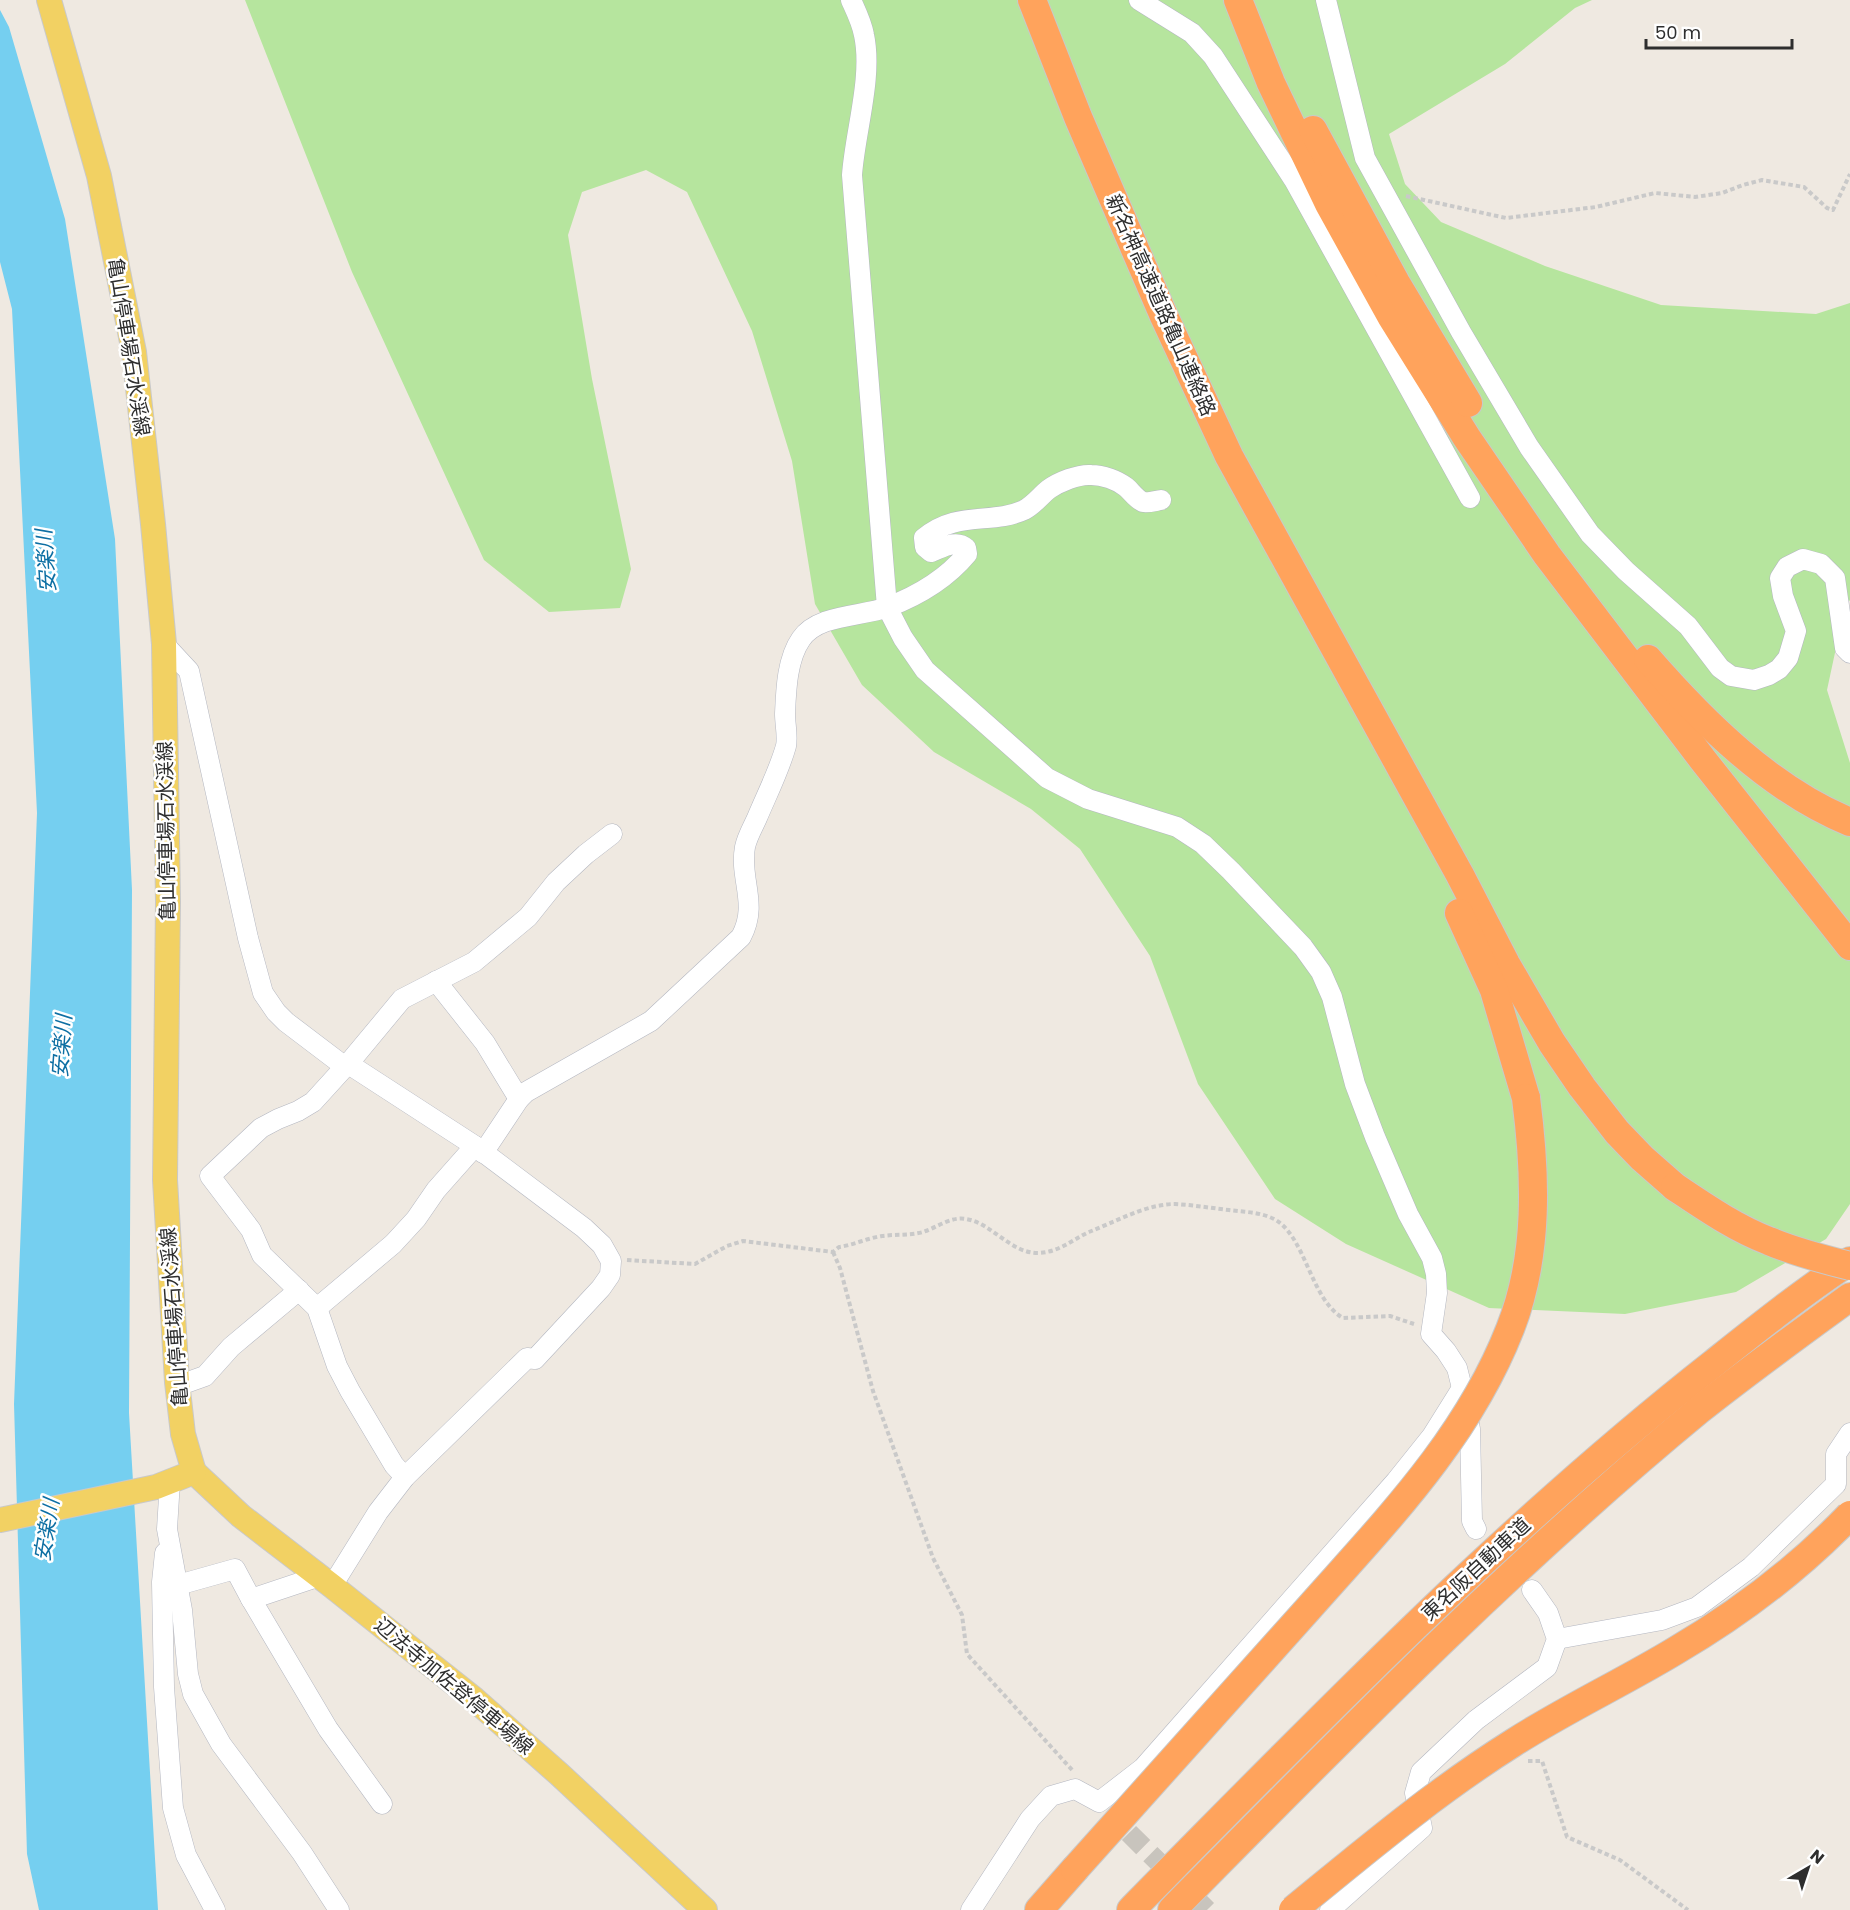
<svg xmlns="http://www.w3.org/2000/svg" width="1850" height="1910" viewBox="0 0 1850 1910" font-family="Poppins,'Noto Sans JP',sans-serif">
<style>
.green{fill:#b6e59e}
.water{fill:#75cff0}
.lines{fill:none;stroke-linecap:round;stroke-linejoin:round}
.minor-tunnel{stroke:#c8c4bd;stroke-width:20;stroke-dasharray:20 10;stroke-linecap:butt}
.minor-casing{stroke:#b4b7c1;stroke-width:21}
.major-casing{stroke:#c9c9c9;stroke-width:26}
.highway-casing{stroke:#c9c9c9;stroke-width:30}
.path{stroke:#c9c9c9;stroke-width:4;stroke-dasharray:4.5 3;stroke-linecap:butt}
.minor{stroke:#fff;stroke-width:20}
.major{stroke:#f2d163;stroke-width:24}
.highway{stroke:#ffa35c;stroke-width:28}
.highway-bridge-casing{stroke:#c9c9c9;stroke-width:30;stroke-linecap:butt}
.highway-bridge{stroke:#ffa35c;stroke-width:28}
.labels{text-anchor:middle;stroke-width:5;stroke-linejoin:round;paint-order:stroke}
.street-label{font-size:20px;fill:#2e2e2e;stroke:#fff}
.water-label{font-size:21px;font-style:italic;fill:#0d6fa3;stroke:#fff}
</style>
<rect width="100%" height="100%" fill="#efe9e1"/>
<polygon class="green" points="245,0 1592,0 1575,8 1505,64 1389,134 1405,184 1441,222 1545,266 1661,305 1816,314 1850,303 1850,600 1845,606 1827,690 1850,763 1850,1204 1826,1239 1736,1292 1625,1314 1489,1308 1346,1244 1275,1199 1198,1084 1150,956 1080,849 1031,809 934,752 862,685 815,604 792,461 752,331 687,192 646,170 582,192 568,235 592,379 631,569 620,608 549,612 484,560 352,272"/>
<polygon class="water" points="0,10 9,27 65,219 115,539 132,890 129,1413 158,1910 39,1910 27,1854 14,1404 37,813 12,309 0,262"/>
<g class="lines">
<polyline class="minor-tunnel" points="1129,1833 1207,1910"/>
<g class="minor-casing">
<g id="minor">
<path d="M851 0C856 11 862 23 864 35 873 77 855 132 852 175L887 607 903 638 925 670 1047 778 1088 799 1177 827 1203 844 1231 871 1303 947 1321 972 1332 997 1355 1084 1375 1137 1408 1214 1432 1258 1436 1274 1437 1293 1431 1334 1446 1351 1457 1368 1462 1388 1470 1429 1472 1521 1476 1529"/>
<polyline points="1139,0 1192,33 1213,56 1294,180 1470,498"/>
<polyline points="1326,0 1365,158 1461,332 1529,447 1590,534 1626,571 1688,626 1720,668 1731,676 1754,680 1769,675 1779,669 1788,658 1796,631 1783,596 1780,578 1787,567 1803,559 1821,564 1835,578 1845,648 1850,653"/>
<polyline points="164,644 189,671 248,938 263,993 276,1012 286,1022 344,1066"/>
<polyline points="436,981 485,1043 519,1099"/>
<path d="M483 1153 519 1099 526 1092 651 1021 741 937C759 904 739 879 745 847 747 837 753 827 757 818 767 794 779 771 786 746 788 736 785 724 785 714 786 690 787 659 801 639 818 614 861 617 888 607 917 596 947 578 967 554L966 548C956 539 942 548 931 552L925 547 924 538C957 510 992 525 1024 510 1034 505 1040 496 1049 489 1059 482 1078 474 1091 475 1103 475 1117 480 1126 487 1131 491 1136 499 1143 502 1148 503 1155 501 1161 500"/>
<polyline points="317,1308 393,1244 416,1219 436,1190 475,1146"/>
<polyline points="177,1386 205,1376 231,1347 299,1290"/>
<polyline points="405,1477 394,1465 350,1391 337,1366 317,1308 262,1255 251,1230 210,1176 261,1128 278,1119 298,1111 313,1102 353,1058 402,999 474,962 528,917 556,882 586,854 612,834"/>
<polyline points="170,1481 167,1529 182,1610 188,1674 193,1694 221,1744 302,1853 339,1910"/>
<polyline points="165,1553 162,1582 164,1687 173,1808 186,1855 215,1910"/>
<polyline points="178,1585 235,1569 251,1599 328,1729 382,1804"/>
<polyline points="332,1586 378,1512 405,1477 527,1358 535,1359 601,1288 610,1275 611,1261 602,1245 584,1228 475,1146 347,1063"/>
<polyline points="251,1599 320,1576"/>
<polyline points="1557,1639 1662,1620 1697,1607 1751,1567 1836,1484 1836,1454 1850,1433"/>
<polyline points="971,1910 1030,1819 1051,1796 1075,1789 1099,1802 1143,1768 1396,1481 1432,1436 1462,1388"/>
<polyline points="1330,1910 1422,1828 1415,1793 1421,1772 1476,1720 1547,1667 1557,1639 1548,1613 1532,1590"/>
</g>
</g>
<g class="major-casing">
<g id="major">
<polyline points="194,1472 241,1516 332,1586 474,1699 559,1774 705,1910"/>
<polyline points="0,1520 156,1487 194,1472 183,1434 177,1382 165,1180 168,902 164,644 153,524 134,352 99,176 49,0"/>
</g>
</g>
<g class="highway-casing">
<g id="highway">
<polyline points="1032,0 1078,117 1163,314 1229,456 1460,875 1506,964 1552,1043 1582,1087 1617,1132 1642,1158 1675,1187"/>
<polyline points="1238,0 1271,83 1329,204 1391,316 1467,438 1547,555 1703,760 1850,946"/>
<polyline points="1313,130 1396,283 1468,403"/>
<path d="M1648 659C1703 722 1771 790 1850 822"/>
<polyline points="1459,913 1494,990 1526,1098"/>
<polyline points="1039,1910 1075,1869"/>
<path d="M1131 1910C1318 1720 1504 1528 1714 1363 1758 1328 1803 1292 1850 1261"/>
<path d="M1172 1910C1342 1738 1512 1564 1699 1410 1748 1371 1799 1334 1850 1297"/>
</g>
</g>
<g class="path">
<polyline points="1406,196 1506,218 1596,207 1655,193 1695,197 1722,193 1743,185 1762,180 1804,187 1827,208 1833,210 1850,174"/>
<polyline points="833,1252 840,1268 873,1391 933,1558 962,1615 967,1654 1073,1771"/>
<path d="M627 1260 695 1264 727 1246 743 1241 833 1252 839 1247C853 1245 868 1238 882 1236 896 1234 909 1236 923 1232 936 1228 951 1216 966 1219 992 1223 1011 1254 1039 1253 1059 1252 1072 1240 1089 1232 1115 1222 1146 1204 1175 1204 1193 1205 1211 1208 1229 1210 1244 1212 1260 1212 1274 1219 1306 1236 1310 1299 1343 1318L1390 1316 1414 1324"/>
<polyline points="1528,1761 1542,1761 1567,1837 1620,1860 1688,1910"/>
</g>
<use href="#minor" class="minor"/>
<use href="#major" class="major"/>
<use href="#highway" class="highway"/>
<g class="highway-bridge-casing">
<g id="highway-bridge">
<path d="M1675 1187C1705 1207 1735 1228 1769 1241 1795 1252 1822 1259 1850 1266"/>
<path d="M1075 1869C1153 1782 1231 1695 1309 1608 1386 1521 1467 1439 1510 1329 1539 1256 1536 1175 1526 1098"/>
<path d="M1293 1910C1364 1852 1435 1792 1513 1743 1566 1709 1622 1683 1675 1651 1740 1613 1798 1569 1850 1515"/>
</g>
</g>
<use href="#highway-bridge" class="highway-bridge"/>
</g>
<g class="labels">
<g class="street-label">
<text transform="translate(1161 305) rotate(66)" y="7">新名神高速道路亀山連絡路</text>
<text transform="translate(129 347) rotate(81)" y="7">亀山停車場石水渓線</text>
<text transform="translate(166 831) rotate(-91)" y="7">亀山停車場石水渓線</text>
<text transform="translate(174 1317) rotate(-94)" y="7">亀山停車場石水渓線</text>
<text transform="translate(1476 1569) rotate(-43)" y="7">東名阪自動車道</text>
<text transform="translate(454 1686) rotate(40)" y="7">辺法寺加佐登停車場線</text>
</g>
<g class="water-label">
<text transform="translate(46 561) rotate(-94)" y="7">安楽川</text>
<text transform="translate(62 1046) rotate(-86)" y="7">安楽川</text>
<text transform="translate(47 1530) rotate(-81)" y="7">安楽川</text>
</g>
</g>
<g transform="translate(1808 1868) rotate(39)" stroke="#ffffff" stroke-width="4.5" paint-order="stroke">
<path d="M0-4.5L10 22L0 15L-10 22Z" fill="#2e2e2e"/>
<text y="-9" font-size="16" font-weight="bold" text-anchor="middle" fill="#2e2e2e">N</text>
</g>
<path d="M1646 39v9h146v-9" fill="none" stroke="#2e2e2e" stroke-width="3"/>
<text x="1655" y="39" font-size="18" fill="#2e2e2e" stroke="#ffffff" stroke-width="4.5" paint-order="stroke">50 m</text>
</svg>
